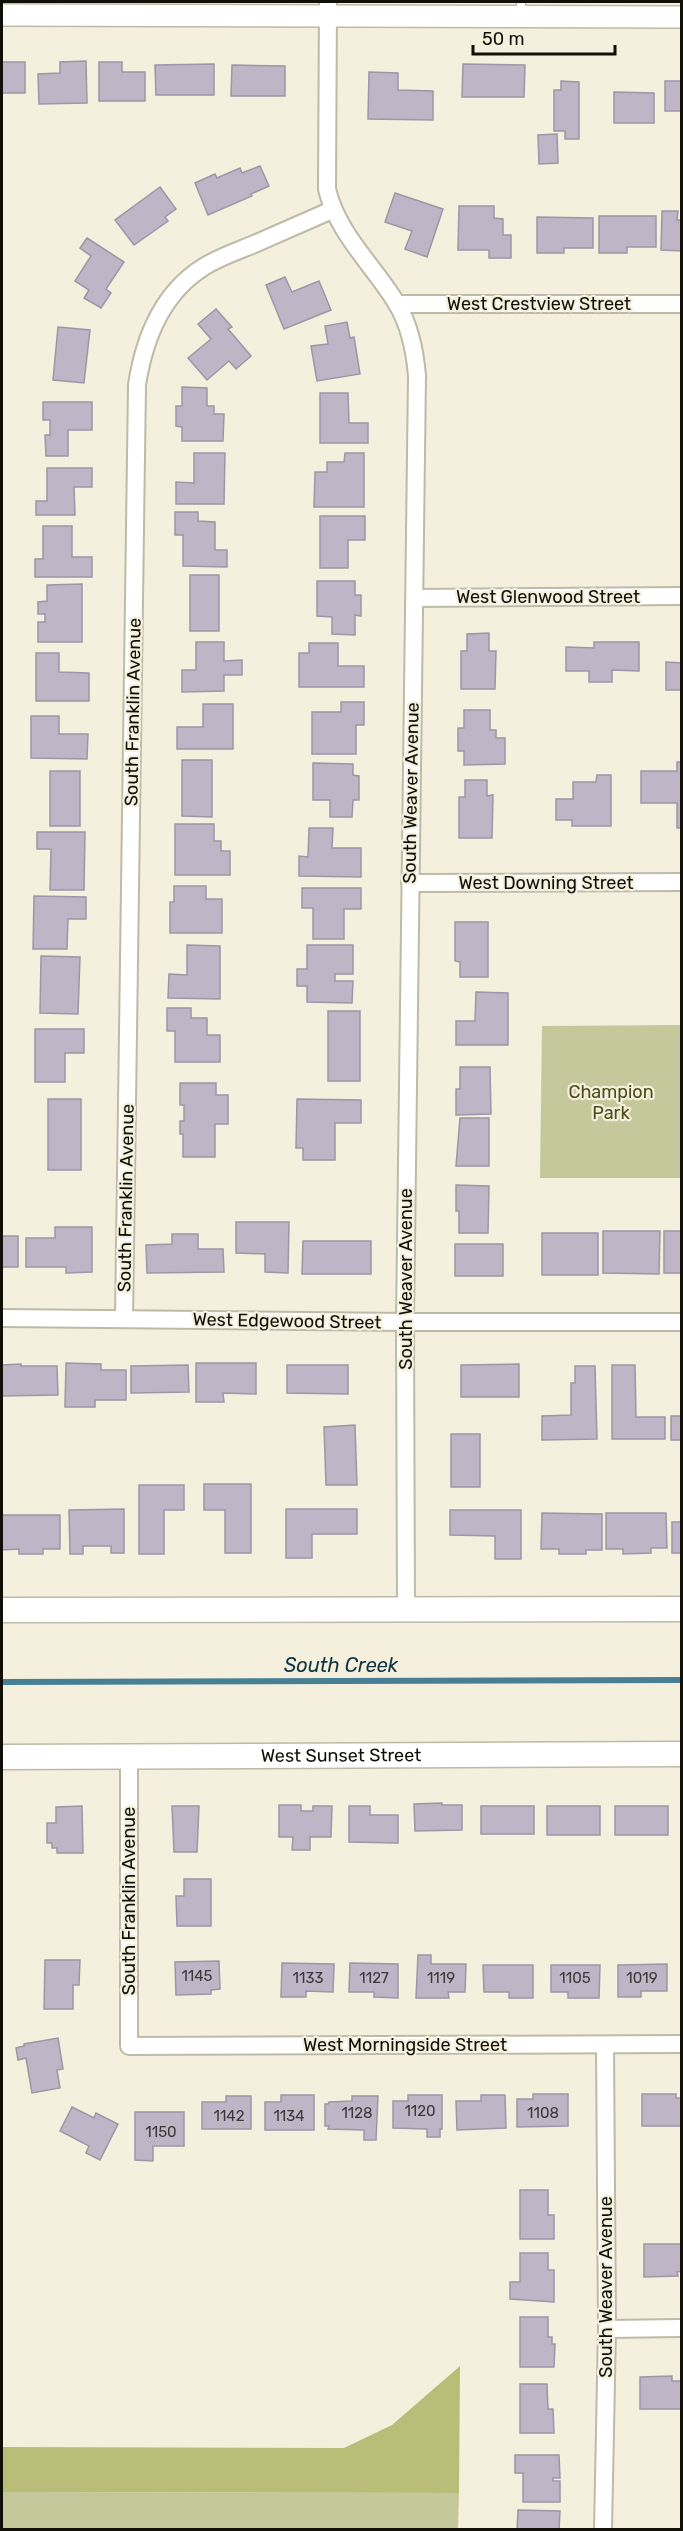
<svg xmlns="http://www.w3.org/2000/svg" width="683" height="2531" viewBox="0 0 683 2531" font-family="Rubik,sans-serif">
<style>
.green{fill:#c5c89b}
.forest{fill:#b9bd77}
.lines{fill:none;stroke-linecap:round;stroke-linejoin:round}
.stream{stroke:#477f94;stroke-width:6}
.building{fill:#bfb5c6;stroke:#9f95a6;stroke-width:1.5}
.service-casing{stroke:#bdbaa7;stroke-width:11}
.minor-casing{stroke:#bdbaa7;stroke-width:20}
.tertiary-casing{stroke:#bdbaa7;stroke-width:24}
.secondary-casing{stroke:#bdbaa7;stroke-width:27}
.service{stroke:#fff;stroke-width:8}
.minor{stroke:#fff;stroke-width:16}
.tertiary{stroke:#fff;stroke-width:21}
.secondary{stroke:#fff;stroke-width:24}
.labels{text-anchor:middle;stroke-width:4.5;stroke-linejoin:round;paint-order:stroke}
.number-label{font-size:15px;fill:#3c3838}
.street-label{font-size:18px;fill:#100f08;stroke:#f4f0dd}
.park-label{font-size:18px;fill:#4a4c17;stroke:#f4f0dd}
.water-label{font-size:20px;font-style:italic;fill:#0f3543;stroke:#f4f0dd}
</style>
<rect width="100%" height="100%" fill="#f4f0dd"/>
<g class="green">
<polygon points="681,1025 681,1178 540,1178 542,1026"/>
<polygon points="2,2492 459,2493 458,2529 2,2529"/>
</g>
<polygon class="forest" points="460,2366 459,2493 2,2492 2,2447 344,2448 392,2425"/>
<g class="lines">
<polyline class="stream" points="2,1682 682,1680"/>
</g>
<g class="building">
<polygon points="86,61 87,103 39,104 38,74 60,73 60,62"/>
<rect x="2" y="62" width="23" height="31"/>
<polygon points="99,62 122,62 122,72 145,72 145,101 99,101"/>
<polygon points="214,64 214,95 156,95 155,65"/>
<polygon points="463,64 525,65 524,97 462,97"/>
<polygon points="232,65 285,66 285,96 231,96"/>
<polygon points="369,72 398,73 398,90 433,91 433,120 368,119"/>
<polygon points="561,81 579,82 579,139 565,139 565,131 554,131 554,90 561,90"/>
<rect x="665" y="81" width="17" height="30"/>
<polygon points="614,92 654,93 654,123 614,123"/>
<polygon points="557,134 558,163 539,164 538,135"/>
<polygon points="260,166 269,186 251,194 252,196 208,215 195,183 215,174 217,178 240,168 242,173"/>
<polygon points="160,187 176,209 165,217 168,221 134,245 115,220"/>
<polygon points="395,193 443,209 427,257 405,249 412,231 385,222"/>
<polygon points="459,206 494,206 494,218 503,219 503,235 511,235 511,258 489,258 489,250 458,250"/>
<polygon points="662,211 678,211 677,220 682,220 682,251 661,250"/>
<polygon points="599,216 656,216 656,247 627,247 627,253 599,253"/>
<polygon points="537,217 593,218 593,248 564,248 564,253 537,253"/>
<polygon points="87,238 124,262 106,289 111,293 101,308 84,298 89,290 75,281 91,256 80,248"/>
<polygon points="285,277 292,292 319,281 331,310 284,329 266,285"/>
<polygon points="216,309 232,327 228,329 251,356 236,369 229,361 207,380 188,358 211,339 198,324"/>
<polygon points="347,322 350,338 354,337 360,374 317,381 311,346 328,344 325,326"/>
<polygon points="58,327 90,330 84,383 53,380"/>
<polygon points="182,387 207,388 207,406 214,406 214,414 224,414 223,441 182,441 182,427 176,426 176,406 182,406"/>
<polygon points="320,393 348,393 349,423 368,423 368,443 320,443"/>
<polygon points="43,402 92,402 92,430 68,430 68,456 46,456 45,435 50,435 50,420 43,420"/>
<polygon points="194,453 225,453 224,504 176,504 176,482 194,483"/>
<polygon points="345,453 364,453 364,507 314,507 315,472 327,472 327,462 344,462"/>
<polygon points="47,468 92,468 92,487 74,487 75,515 36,515 36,501 47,501"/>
<polygon points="175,512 198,512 198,521 215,522 215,550 227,550 227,567 183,566 183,535 175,535"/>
<polygon points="320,516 365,516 365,540 348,540 348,568 320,568"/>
<polygon points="43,526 72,526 72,557 92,557 92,577 35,577 35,559 43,559"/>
<rect x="190" y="575" width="29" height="56"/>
<polygon points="317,581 355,581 355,595 361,595 361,616 355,615 355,635 332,634 332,617 317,616"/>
<polygon points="82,584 82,642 38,642 38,622 45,622 45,614 38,614 38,602 47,601 47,585"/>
<polygon points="489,633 489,651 496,651 495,689 461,689 461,651 467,651 467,634"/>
<polygon points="196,642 224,642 224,661 242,660 242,675 224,675 224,691 182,692 182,670 196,670"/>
<polygon points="594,642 639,642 639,671 612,670 612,682 589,682 589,671 566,671 566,647 594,648"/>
<polygon points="309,643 338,643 338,666 364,666 364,687 299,687 299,653 309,653"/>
<polygon points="36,653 59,653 59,672 89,673 89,701 36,701"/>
<polygon points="666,662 682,663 682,690 666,690"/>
<polygon points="341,702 364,702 364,725 356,725 356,754 312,754 312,712 341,712"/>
<polygon points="203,704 233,704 233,749 177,749 177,727 203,727"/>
<polygon points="464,710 490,710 490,730 496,730 496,738 505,738 505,764 464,765 464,751 458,751 458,728 464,728"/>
<polygon points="31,716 59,716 59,734 88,734 87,759 31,758"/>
<polygon points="182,760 212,760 212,817 182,816"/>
<polygon points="677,762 682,762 682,828 677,828 677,803 641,803 641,771 677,771"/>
<polygon points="313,763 353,764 353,775 359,776 359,800 353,800 352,817 330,817 330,800 313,800"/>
<rect x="50" y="771" width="30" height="55"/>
<polygon points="597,775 611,775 611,826 572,826 572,820 556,820 556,799 573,799 573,782 596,782"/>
<polygon points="465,780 487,780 487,796 493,795 492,838 459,838 459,797 465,797"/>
<polygon points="175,824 214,824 214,841 221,841 221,851 230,851 230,875 175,875"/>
<polygon points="309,828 333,828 332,848 361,848 361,877 299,876 299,856 308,857"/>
<polygon points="37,832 85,832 84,890 50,890 51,849 37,849"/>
<polygon points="174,886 206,886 206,899 222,899 222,933 170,933 170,902 174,902"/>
<polygon points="302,888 361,888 361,909 344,909 344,939 313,939 313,908 302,908"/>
<polygon points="34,896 86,897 86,919 68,919 67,949 33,949"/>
<polygon points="455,922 488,922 488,977 460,977 460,962 455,961"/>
<polygon points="187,945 220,946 220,999 168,998 169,974 187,975"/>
<polygon points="307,945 353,945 353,974 335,974 335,981 353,981 352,1003 307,1002 307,986 297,986 297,969 307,969"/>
<polygon points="41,956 80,957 78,1014 40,1013"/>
<polygon points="476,992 508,993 508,1045 456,1045 456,1021 475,1021"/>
<polygon points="167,1008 191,1008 191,1018 207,1018 207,1035 220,1035 220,1062 175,1062 175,1031 167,1031"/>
<rect x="328" y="1011" width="32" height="70"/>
<polygon points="35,1029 84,1029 84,1053 65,1053 65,1082 35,1082"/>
<polygon points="460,1067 490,1067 491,1114 456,1115 456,1089 460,1089"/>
<polygon points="180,1083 216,1083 216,1095 228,1095 228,1124 215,1124 215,1157 183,1157 183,1134 180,1134 180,1121 184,1121 184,1105 180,1105"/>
<rect x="48" y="1099" width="33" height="71"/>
<polygon points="297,1099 361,1100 361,1123 335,1123 335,1160 303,1160 303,1148 296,1148"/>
<polygon points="460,1118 489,1118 489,1166 456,1166"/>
<polygon points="456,1185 489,1186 488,1233 459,1233 459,1211 456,1211"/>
<polygon points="236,1222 289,1222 288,1273 265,1272 265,1254 236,1253"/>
<polygon points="55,1227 92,1227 92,1272 66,1273 66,1267 26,1267 26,1238 55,1238"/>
<polygon points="603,1231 660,1231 659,1274 603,1273"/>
<rect x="664" y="1231" width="18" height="42"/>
<rect x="542" y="1233" width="56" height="42"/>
<polygon points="172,1234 198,1234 198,1249 223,1249 224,1272 147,1273 146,1245 172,1244"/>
<rect x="2" y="1236" width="16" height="31"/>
<polygon points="303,1241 371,1241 371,1274 302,1274"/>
<rect x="455" y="1244" width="48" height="32"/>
<polygon points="66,1363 101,1364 101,1370 126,1370 126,1400 95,1400 95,1407 65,1407"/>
<polygon points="196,1363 256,1363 256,1394 223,1393 224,1402 196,1402"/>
<polygon points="21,1364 21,1366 57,1366 58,1395 2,1396 2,1365"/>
<polygon points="519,1364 519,1397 461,1397 461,1365"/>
<polygon points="188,1365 189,1392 131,1393 131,1366"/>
<polygon points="287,1365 348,1365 348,1394 287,1393"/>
<polygon points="612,1365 635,1365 636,1417 665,1417 665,1439 612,1439"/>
<polygon points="575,1366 595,1366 597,1439 542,1440 542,1416 571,1415 571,1383 575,1383"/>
<rect x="671" y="1416" width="11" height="24"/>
<polygon points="355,1425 357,1485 326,1485 324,1427"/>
<rect x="451" y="1434" width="29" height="53"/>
<polygon points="204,1484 251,1484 251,1553 225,1553 225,1510 204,1510"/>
<polygon points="139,1485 184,1485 184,1510 164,1510 164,1554 139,1554"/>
<polygon points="124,1509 124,1553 111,1553 111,1546 83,1546 83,1554 70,1554 69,1510"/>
<polygon points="286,1509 357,1509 357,1534 312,1534 312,1558 286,1558"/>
<polygon points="450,1510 521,1510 521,1559 495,1559 495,1536 450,1535"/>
<polygon points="542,1513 602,1514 602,1550 586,1550 586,1554 559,1554 559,1549 541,1549"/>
<polygon points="606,1513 666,1513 667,1548 651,1548 651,1553 623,1554 623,1549 606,1549"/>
<polygon points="2,1515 60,1515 60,1549 43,1549 43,1554 19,1554 19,1549 2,1550"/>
<rect x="672" y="1522" width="10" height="31"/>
<polygon points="442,1803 442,1805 462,1805 462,1830 415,1831 414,1804"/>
<polygon points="279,1805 301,1805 301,1811 313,1811 313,1806 332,1806 331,1837 310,1837 310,1850 292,1850 293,1837 279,1837"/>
<polygon points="82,1806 83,1853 57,1853 57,1848 52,1848 52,1843 47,1843 47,1823 56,1823 56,1807"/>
<polygon points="172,1806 199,1806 197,1852 174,1852"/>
<polygon points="349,1806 370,1806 370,1815 398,1815 398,1843 349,1842"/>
<rect x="481" y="1806" width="53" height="28"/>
<rect x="547" y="1806" width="53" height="29"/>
<rect x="615" y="1806" width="53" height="29"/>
<polygon points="184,1879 211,1879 211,1926 177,1926 176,1896 184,1896"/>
<polygon points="418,1955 431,1955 431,1964 466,1964 465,1992 448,1992 449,1998 416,1998"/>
<polygon points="45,1960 80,1960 79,1985 73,1985 73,2009 44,2009"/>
<polygon points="219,1961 220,1989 211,1990 211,1994 176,1995 175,1962"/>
<polygon points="282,1963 334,1964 333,1992 306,1991 306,1997 281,1997"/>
<polygon points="350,1963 398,1964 398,1998 374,1997 374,1992 349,1992"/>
<polygon points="667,1964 667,1991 641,1991 641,1997 618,1997 618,1965"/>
<polygon points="483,1965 533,1965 533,1998 509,1998 509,1992 484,1992"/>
<polygon points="551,1965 600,1965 599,1998 568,1998 568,1992 551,1992"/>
<polygon points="58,2038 63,2069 57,2070 60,2088 32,2093 26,2058 18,2060 16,2048 24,2046 24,2044"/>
<polygon points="533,2094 568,2094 568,2126 517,2127 517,2099 533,2099"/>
<polygon points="642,2094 676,2094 676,2098 682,2098 682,2126 642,2126"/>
<polygon points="281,2095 314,2095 314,2130 265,2130 265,2102 281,2102"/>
<polygon points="408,2095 442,2095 442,2129 440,2129 440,2137 427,2137 427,2129 393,2128 393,2101 408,2101"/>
<polygon points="481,2095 505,2095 506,2128 457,2130 456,2101 481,2101"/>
<polygon points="226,2096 251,2096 251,2129 202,2129 202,2102 226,2102"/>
<polygon points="352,2096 378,2096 376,2140 364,2140 364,2130 328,2129 329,2126 325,2126 325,2104 328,2104 329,2102 352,2101"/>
<polygon points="72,2107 94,2118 96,2113 118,2124 100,2160 86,2153 89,2146 60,2131"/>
<polygon points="135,2112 184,2112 184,2146 153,2146 153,2161 135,2160"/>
<polygon points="520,2190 548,2190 548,2215 554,2215 554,2239 520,2239"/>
<polygon points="644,2244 682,2244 682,2271 677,2272 678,2276 644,2277"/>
<polygon points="520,2253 548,2253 548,2270 554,2270 554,2302 510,2299 510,2282 520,2282"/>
<polygon points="520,2317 548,2317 548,2337 552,2337 552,2344 555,2344 554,2367 520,2367"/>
<polygon points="672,2376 672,2381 682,2381 682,2409 640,2409 640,2377"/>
<polygon points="520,2384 547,2384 548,2409 553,2409 554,2433 520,2433"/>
<polygon points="515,2455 559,2455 560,2478 553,2478 553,2481 560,2481 560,2502 523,2502 523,2473 515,2473"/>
<polygon points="518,2510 560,2511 559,2530 517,2530"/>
</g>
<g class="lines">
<g class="service-casing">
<polyline id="service" points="521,2 521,16"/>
</g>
<g class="minor-casing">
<g id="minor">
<path d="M328 2 327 189C337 233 374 266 397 304 410 326 415 351 417 376L405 1322 406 1609"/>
<polyline points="397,304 682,304"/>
<polyline points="415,598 682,596"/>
<polyline points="410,883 682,882"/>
<polyline points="2,1318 405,1322 682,1322"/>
<path d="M124 1319 137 385C144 339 162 294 202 268 217 258 235 252 252 245 279 233 305 222 332 210"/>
<polyline points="129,1755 129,2046 682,2044"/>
<polyline points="607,2329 682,2328"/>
<polyline points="603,2530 607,2329 605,2045"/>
</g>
</g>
<g class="tertiary-casing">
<polyline id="tertiary" points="2,15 682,17"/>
</g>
<g class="secondary-casing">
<g id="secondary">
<polyline points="2,1610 682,1609"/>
<path id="s1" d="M2 1757 682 1754"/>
</g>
</g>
<use href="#service" class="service"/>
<use href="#minor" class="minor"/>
<use href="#tertiary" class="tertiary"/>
<use href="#secondary" class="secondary"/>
</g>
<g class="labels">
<g class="number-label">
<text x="197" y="1981">1145</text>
<text x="308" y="1983">1133</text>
<text x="374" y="1983">1127</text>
<text x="441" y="1983">1119</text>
<text x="575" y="1983">1105</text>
<text x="642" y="1983">1019</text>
<text x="420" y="2116">1120</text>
<text x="357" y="2118">1128</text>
<text x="543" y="2118">1108</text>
<text x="229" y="2121">1142</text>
<text x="289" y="2121">1134</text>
<text x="161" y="2137">1150</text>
</g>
<g class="street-label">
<text x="539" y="310">West Crestview Street</text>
<text x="548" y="603">West Glenwood Street</text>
<text transform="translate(133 712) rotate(-89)" y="6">South Franklin Avenue</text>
<text transform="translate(411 793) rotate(-89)" y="6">South Weaver Avenue</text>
<text x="546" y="889">West Downing Street</text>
<text transform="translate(126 1198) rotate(-89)" y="6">South Franklin Avenue</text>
<text transform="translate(406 1279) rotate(-90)" y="6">South Weaver Avenue</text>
<text transform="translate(287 1321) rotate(1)" y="6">West Edgewood Street</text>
<text dy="6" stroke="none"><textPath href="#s1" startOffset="339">West Sunset Street</textPath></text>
<text transform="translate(129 1901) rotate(-90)" y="6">South Franklin Avenue</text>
<text x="405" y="2051">West Morningside Street</text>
<text transform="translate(606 2287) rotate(-90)" y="6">South Weaver Avenue</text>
</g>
<g class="park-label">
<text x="611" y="1098">Champion<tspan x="611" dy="21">Park</tspan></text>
</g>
<g class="water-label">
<text x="341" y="1672">South Creek</text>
</g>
</g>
<rect width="683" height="2531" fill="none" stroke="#100f08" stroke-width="6"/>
<path d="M473 45v9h142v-9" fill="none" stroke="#100f08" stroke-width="3"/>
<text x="482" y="45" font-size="18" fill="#100f08" stroke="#f4f0dd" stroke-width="4.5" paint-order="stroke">50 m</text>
</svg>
